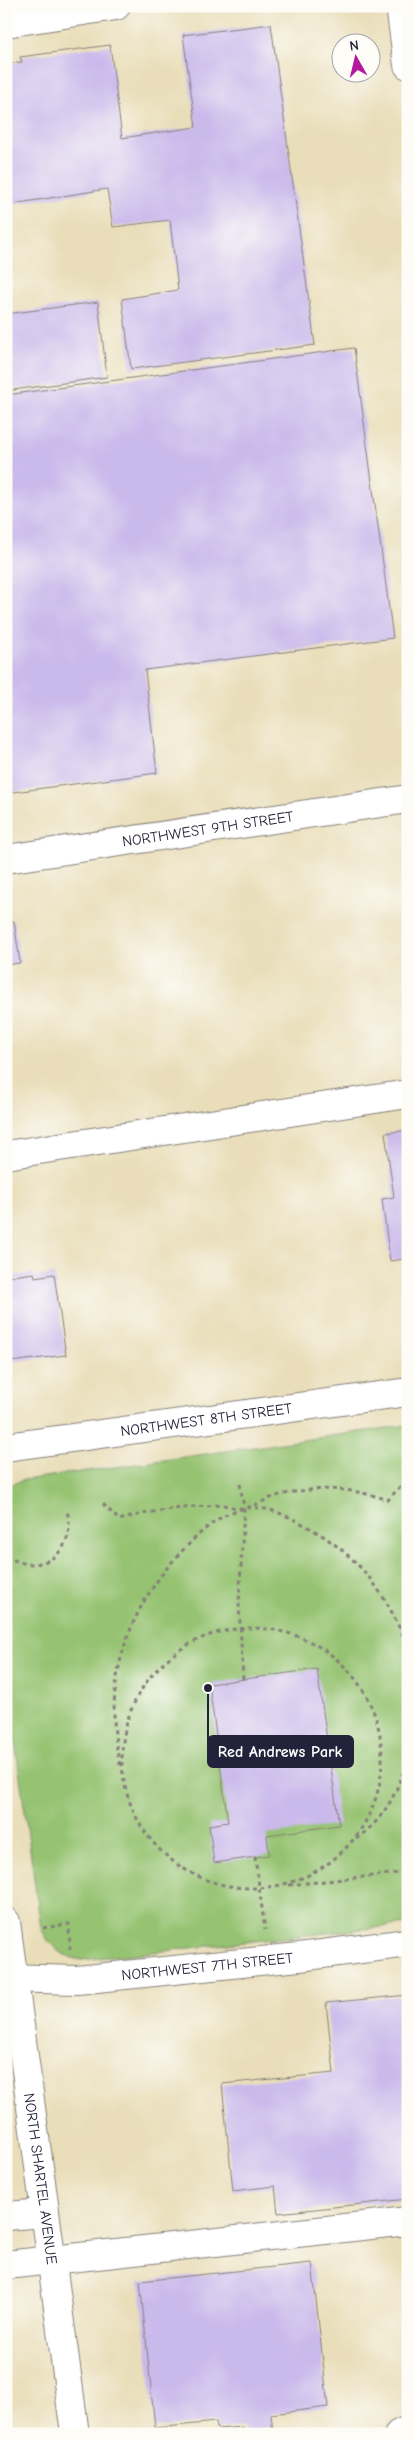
<svg xmlns="http://www.w3.org/2000/svg" width="414" height="2440" viewBox="0 0 414 2440" font-family="'Comic Neue',sans-serif">
<style>
.green{fill:#95c371;stroke:#5c7256}
.building{fill:#cab9eb}
.lines{fill:none;stroke-linecap:round;stroke-linejoin:round}
.minor-casing{stroke:#86807a;stroke-width:30}
.path{stroke:#86807a;stroke-width:3;stroke-dasharray:4 4;stroke-linecap:butt}
.minor{stroke:#fff;stroke-width:28}
.labels{text-anchor:middle;stroke-width:4;stroke-linejoin:round;paint-order:stroke}
.street-label{font-size:15px;fill:#22223b;stroke:#fdfcf7}
.leader{fill:none;stroke:#22223b;stroke-width:2}
.callout-dot{fill:#22223b;stroke:#fdfcf7;stroke-width:2}
.callout{fill:#22223b;stroke:#22223b;stroke-width:2}
.callout-label{font-size:16px;text-anchor:middle;font-weight:bold;fill:#fff}
</style>
<rect width="100%" height="100%" fill="#fdfcf7"/>
<filter id="ink" filterUnits="userSpaceOnUse"><feTurbulence type="fractalNoise" baseFrequency=".02" numOctaves="2"/><feDisplacementMap in="SourceGraphic" scale="10" xChannelSelector="R" yChannelSelector="G"/><feConvolveMatrix kernelMatrix="1 2 1 2 8 2 1 2 1" color-interpolation-filters="sRGB"/></filter>
<filter id="wash" filterUnits="userSpaceOnUse"><feTurbulence type="fractalNoise" baseFrequency=".0096" numOctaves="4" result="noise"/><feDisplacementMap in="SourceGraphic" scale="20" xChannelSelector="R" yChannelSelector="G"/><feGaussianBlur stdDeviation="1.12" result="paint"/><feColorMatrix in="noise" values="0 0 0 0 0 0 0 0 0 0 0 0 0 0 0 0 0 1.4 0 .05"/><feComposite in="paint" operator="in"/></filter>
<g filter="url(#wash)">
<rect width="100%" height="100%" fill="#e9deb9"/>
<path class="green" d="M408 1425V1924L81 1960C62 1957 49 1946 41 1928L6 1676V1486L24 1480Z"/>
<g id="blocks">
<g class="building">
<polygon points="271,24 315,345 131,369 122,299 178,290 170,220 113,227 107,189 6,205 6,64 22,62 20,57 110,45 122,138 196,127 183,35"/>
<polygon points="98,302 107,377 6,391 6,314"/>
<polygon points="354,348 393,638 145,670 157,773 6,793 6,395"/>
<polygon points="14,921 20,963 6,965 6,922"/>
<polygon points="408,1130 408,1279 407,1279 404,1259 390,1261 382,1199 394,1197 385,1133"/>
<polygon points="34,1273 35,1277 54,1274 66,1355 10,1362 6,1333 6,1277"/>
<polygon points="317,1669 339,1825 267,1835 269,1855 214,1863 209,1825 228,1822 209,1684"/>
<polygon points="408,1995 408,2199 278,2213 275,2186 233,2191 222,2084 334,2073 326,2003"/>
<polygon points="312,2263 328,2407 271,2414 273,2432 244,2434 243,2427 217,2429 216,2422 155,2428 140,2281"/>
</g>
</g>
</g>
<g filter="url(#ink)">
<use href="#blocks" fill-opacity="0" stroke="#86807a" stroke-width="1"/>
<g class="lines">
<g class="minor-casing">
<g id="minor">
<polyline points="400,6 408,65"/>
<polyline points="6,23 116,6"/>
<path id="s1" d="M6 859 408 799"/>
<polyline points="6,1155 408,1094"/>
<path id="s2" d="M6 1447 408 1392"/>
<path id="s3" d="M6 1922 75 2434"/>
<path id="s4" d="M6 1978 77 1980 299 1957 408 1943"/>
<polyline points="6,2216 45,2213"/>
<polyline points="6,2265 408,2221"/>
<polyline points="399,2434 408,2430"/>
</g>
</g>
<g class="path">
<polyline points="240,1484 244,1508 239,1604 243,1679"/>
<path d="M103 1504 119 1520C152 1510 187 1507 221 1505 228 1505 236 1509 244 1508 254 1507 266 1499 276 1496 314 1486 351 1487 388 1500L408 1478"/>
<path d="M6 1556C42 1578 78 1551 67 1511"/>
<circle cx="252" cy="1758" r="130"/>
<path d="M120 1765C101 1683 128 1603 189 1544 204 1529 222 1513 242 1509 260 1504 281 1513 297 1521 354 1550 386 1589 408 1649"/>
<path d="M356 1839C386 1818 399 1790 408 1755"/>
<polyline points="255,1857 265,1930"/>
<polyline points="289,1885 408,1872"/>
<polyline points="43,1928 69,1924 70,1949"/>
</g>
<use href="#minor" class="minor"/>
</g>
</g>
<g class="labels">
<g class="street-label">
<text dy="5" stroke="none"><textPath href="#s1" startOffset="204">NORTHWEST 9TH STREET</textPath></text>
<text dy="5" stroke="none"><textPath href="#s2" startOffset="202">NORTHWEST 8TH STREET</textPath></text>
<text dy="5" stroke="none"><textPath href="#s4" startOffset="202">NORTHWEST 7TH STREET</textPath></text>
<text dy="5" stroke="none"><textPath href="#s3" startOffset="259">NORTH SHARTEL AVENUE</textPath></text>
</g>
</g>
<path class="leader" d="M208 1688L208 1752"/>
<circle class="callout-dot" cx="208" cy="1688" r="5"/>
<rect class="callout" x="208" y="1736" width="145" height="31" rx="5"/>
<g class="callout-label">
<text x="280" y="1757">Red Andrews Park</text>
</g>
<rect width="414" height="2440" fill="none" stroke="#fdfcf7" stroke-width="25"/>
<g transform="translate(356 58) rotate(352)"><circle r="24" fill="#fdfcf7" stroke="#a5a5ac"/>
<path d="M0-4L9 19L0 12L-9 19Z" fill="#b5179e"/>
<text y="-8" font-size="14" font-weight="bold" text-anchor="middle" fill="#22223b">N</text>
</g>
</svg>
